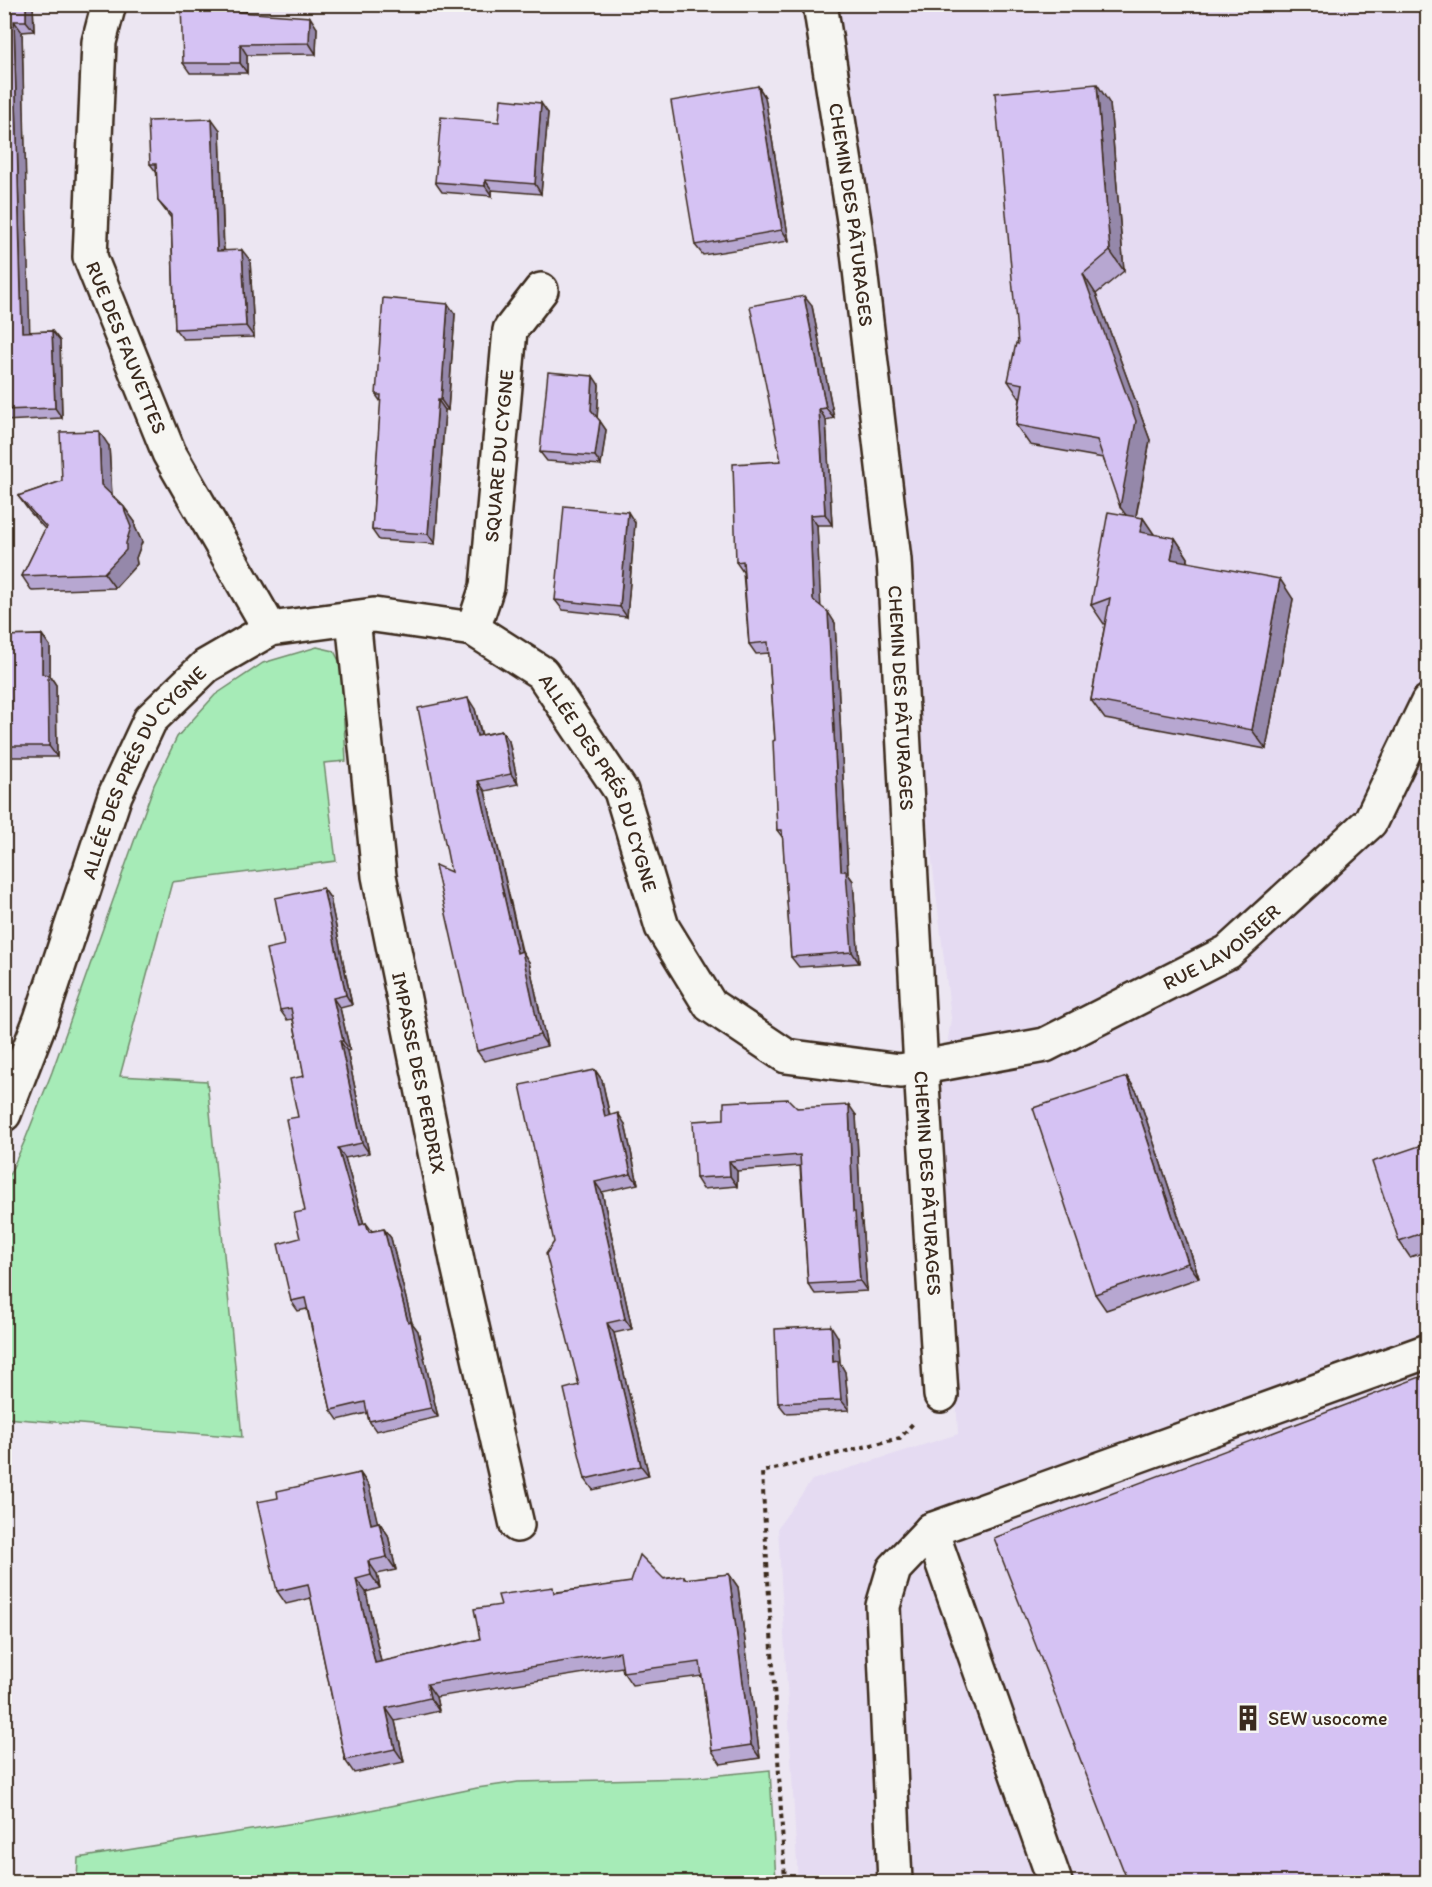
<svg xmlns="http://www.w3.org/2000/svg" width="1432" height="1887" viewBox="0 0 1432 1887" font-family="Itim,sans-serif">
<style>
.built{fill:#e5dbf2}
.green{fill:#a6ebb7;stroke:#708a6a;stroke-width:1.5}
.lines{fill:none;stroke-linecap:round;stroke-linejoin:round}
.minor-casing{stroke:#3b2a1e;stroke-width:38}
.path{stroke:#3b2a1e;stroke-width:4;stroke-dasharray:4.5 4.5;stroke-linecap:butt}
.minor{stroke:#f6f6f2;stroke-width:33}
.wall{fill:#b7a7d1;stroke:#3b2a1e;stroke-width:1.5}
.shaded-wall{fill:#9588aa;stroke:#3b2a1e;stroke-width:1.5}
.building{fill:#d5c2f3;stroke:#3b2a1e;stroke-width:1.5}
.labels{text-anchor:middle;stroke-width:4.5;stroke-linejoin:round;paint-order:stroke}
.street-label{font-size:20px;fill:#3b2a1e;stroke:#f6f6f2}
.poi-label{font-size:20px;fill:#3b2a1e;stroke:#f6f6f2;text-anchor:start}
</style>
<rect width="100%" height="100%" fill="#ece6f2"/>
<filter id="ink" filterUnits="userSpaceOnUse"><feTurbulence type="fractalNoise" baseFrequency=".0167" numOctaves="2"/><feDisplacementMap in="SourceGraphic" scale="12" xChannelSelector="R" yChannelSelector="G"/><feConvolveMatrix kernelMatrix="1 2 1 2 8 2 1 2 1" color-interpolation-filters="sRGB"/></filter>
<g filter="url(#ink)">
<polygon class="built" points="829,5 1427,5 1427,1882 798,1882 778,1527 812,1480 958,1434 940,1095 951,1018"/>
<g class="green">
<polygon points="317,647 334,651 341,665 346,761 324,763 336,861 172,882 120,1076 207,1081 242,1437 5,1418 5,1185 25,1140 52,1072 154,785 177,737 215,695 263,663"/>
<polygon points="770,1770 776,1882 5,1882 5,1879 77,1881 78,1858 356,1813 477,1788 518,1782 689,1778"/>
</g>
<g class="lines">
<g class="minor-casing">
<g id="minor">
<path id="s1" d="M109 4 99 42 90 257 169 453 270 629"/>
<path id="s2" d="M820 4 855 227 894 560 921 1068 941 1395"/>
<path id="s3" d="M353 618 379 876 458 1265 517 1525"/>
<path id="s4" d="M473 629 487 587 510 330 541 290"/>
<path id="s5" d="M4 1114 41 1019 115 795 150 720 206 666 270 629 374 615 473 629 542 673 621 791 662 927 710 1005 786 1056 900 1071 1045 1045 1228 952 1370 822 1428 702"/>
<polyline points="931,1530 1055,1882"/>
<polyline points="895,1882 883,1606 894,1569 931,1530 1428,1351"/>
</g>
</g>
<polyline class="path" points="785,1882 762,1472 900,1438 915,1421"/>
<use href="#minor" class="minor"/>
</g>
<g class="wall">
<polygon points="4,4 33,4 34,31 22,32 29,332 52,331 60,341 62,418 4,421"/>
<polygon points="650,4 705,4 655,12"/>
<polygon points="246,13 317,28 316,54 247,55 247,73 190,73 183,63"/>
<polygon points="758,86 765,97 789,241 703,255 695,245"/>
<polygon points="1110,104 1124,271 1096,294 1150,440 1136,517 1143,518 1154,535 1175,538 1188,558 1188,562 1293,599 1266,749 1105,719 1091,700 1105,624 1104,624 1091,605 1126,515 1103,458 1030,445 1016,425 1020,399 1008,381"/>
<polygon points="548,113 541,194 492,190 492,196 442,192 435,182 499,122"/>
<polygon points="220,130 224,250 250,260 254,337 183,339 175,329 171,218 158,201 157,173 150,164"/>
<polygon points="812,306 834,418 826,420 832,525 817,525 820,606 835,623 848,874 853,881 859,963 799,967 791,957 783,838 777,830 775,740 769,653 756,654 749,644 743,572 736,562 781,461"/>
<polygon points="455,314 448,410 445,410 435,544 379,540 372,530 381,402 376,395"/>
<polygon points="599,385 597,418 606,430 601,465 547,461 540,452"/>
<polygon points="109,446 112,495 124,507 135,522 135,527 142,542 136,558 137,564 115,588 32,591 22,576 45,529 29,511 18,496 62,481"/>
<polygon points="635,523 627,617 563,610 555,600"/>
<polygon points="42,635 50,646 50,676 56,685 57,757 5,757 4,636"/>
<polygon points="475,709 482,735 502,731 509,741 518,784 485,791 522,951 529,962 547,1046 484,1061 477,1051 451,872"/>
<polygon points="323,888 330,898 352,1005 340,1008 350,1050 347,1051 369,1153 345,1158 364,1224 366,1223 372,1231 384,1229 391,1238 412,1323 418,1331 438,1417 376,1431 369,1421 367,1413 338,1420 331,1410 307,1309 298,1311 291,1301 300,1238 305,1211 298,1117 304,1076 293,1019 287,1020 280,1010 284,945"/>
<polygon points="595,1070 602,1080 610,1116 625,1124 638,1184 602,1192 632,1329 614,1333 649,1476 593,1490 585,1479 579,1385 554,1242"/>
<polygon points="1127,1077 1137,1092 1199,1278 1106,1310 1095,1294"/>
<polygon points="797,1108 856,1115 861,1220 862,1222 867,1291 815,1294 808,1284 800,1166 737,1171 737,1186 703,1189 696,1178 724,1119"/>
<polygon points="1428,1143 1428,1251 1410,1257 1399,1241"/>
<polygon points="838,1337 840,1363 845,1372 849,1410 786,1413 778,1403"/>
<polygon points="360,1473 369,1486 377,1522 379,1522 388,1535 396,1570 377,1574 380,1588 366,1592 381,1662 480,1639 501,1605 557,1592 684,1576 686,1579 729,1574 738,1587 760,1758 721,1764 712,1751 702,1676 632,1685 623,1672 622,1667 436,1697 439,1711 395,1721 404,1762 354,1773 345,1760 311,1598 286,1604 277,1591 278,1498"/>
</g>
<g class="shaded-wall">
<polygon points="26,4 33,4 34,31 26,21"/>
<polygon points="239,4 246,5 246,23 239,12"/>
<polygon points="310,17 317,28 316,54 309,43"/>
<polygon points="14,21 22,32 30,342 22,332"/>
<polygon points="240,44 247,55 247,73 240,63"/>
<polygon points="1097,84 1110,104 1124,271 1110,251"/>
<polygon points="758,86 765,97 789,241 782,230"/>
<polygon points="541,103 548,113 541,194 535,184"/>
<polygon points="212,119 220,130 224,261 217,251"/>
<polygon points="485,180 492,190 492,196 485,186"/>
<polygon points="242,250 250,260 254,337 246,326"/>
<polygon points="1083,274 1096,294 1150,440 1134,526 1120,507"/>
<polygon points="804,296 812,306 834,418 826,408"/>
<polygon points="448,304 455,314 448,410 441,400"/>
<polygon points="52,331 60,341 62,418 55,408"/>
<polygon points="593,376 599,385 597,420 591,410"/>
<polygon points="438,400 445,410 435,544 428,534"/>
<polygon points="819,409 826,420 832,525 825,514"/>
<polygon points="600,421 606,430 601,465 595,456"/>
<polygon points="99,431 109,446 112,500 101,485"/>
<polygon points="124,507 135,522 135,527 142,542 136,558 137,564 115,588 104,573 125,512"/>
<polygon points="628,512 635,523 627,617 620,607"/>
<polygon points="810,515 817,525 821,610 813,600"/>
<polygon points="1143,518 1156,537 1140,532"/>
<polygon points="1175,538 1188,558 1185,579 1171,559"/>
<polygon points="1280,579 1293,599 1266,749 1252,730"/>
<polygon points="828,612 835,623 848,874 853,881 859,963 852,952 841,871"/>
<polygon points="42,635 50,646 50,676 56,685 57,757 49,746 42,674"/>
<polygon points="468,698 475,709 484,747 477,736"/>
<polygon points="502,731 509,741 518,784 511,774"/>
<polygon points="478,781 485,791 522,954 522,951 529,962 547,1046 540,1035 517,953"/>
<polygon points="323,888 330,898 352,1005 346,995"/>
<polygon points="333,998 340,1008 350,1050 343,1041"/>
<polygon points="340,1041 347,1051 369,1153 362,1143"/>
<polygon points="595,1070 602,1080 612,1127 605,1117"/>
<polygon points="1127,1077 1137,1092 1199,1278 1188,1263"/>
<polygon points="849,1105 856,1115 861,1220 862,1222 867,1291 860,1281 853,1212"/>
<polygon points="618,1113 625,1124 638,1184 631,1174"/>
<polygon points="338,1148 345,1158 367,1235 360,1225"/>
<polygon points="729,1161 737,1171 737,1186 730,1176"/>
<polygon points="595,1182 602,1192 632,1329 625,1319"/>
<polygon points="384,1229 391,1238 412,1323 418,1331 438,1417 431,1408 408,1322"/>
<polygon points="607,1323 614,1333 649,1476 641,1466"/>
<polygon points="831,1326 838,1337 840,1363 845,1372 849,1410 841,1400 833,1362"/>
<polygon points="360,1473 369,1486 381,1537 371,1524"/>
<polygon points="379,1522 388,1535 396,1570 387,1557"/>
<polygon points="368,1561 377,1574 380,1588 371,1575"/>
<polygon points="729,1574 738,1587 760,1758 751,1745"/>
<polygon points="356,1579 366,1592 384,1676 375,1663"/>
<polygon points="427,1684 436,1697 439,1711 430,1698"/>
<polygon points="386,1708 395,1721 404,1762 395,1749"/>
</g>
<g class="building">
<polygon points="4,4 26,4 26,21 14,21 22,332 52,331 55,408 4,410"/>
<polygon points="181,4 239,4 239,12 310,17 309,43 240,44 240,63 183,63"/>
<polygon points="1097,84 1110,251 1083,274 1136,421 1120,507 1097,440 1016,425 1023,384 1008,381 1016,343 1018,344 995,93"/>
<polygon points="758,86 782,230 695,245 671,101"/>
<polygon points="501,99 541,103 535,184 485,180 485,186 435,182 441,117 499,122"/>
<polygon points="212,119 217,251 242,250 246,326 175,329 171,215 158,201 156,164 150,164 148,121"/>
<polygon points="804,296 826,408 819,409 825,514 810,515 813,600 828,612 841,871 846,871 852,952 791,957 782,830 777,830 773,741 775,740 768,642 749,644 743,561 736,562 733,464 781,461 750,306"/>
<polygon points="383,298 448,304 441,400 438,400 428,534 372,530 381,395 376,395"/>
<polygon points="548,372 593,376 591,410 600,421 595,456 540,452"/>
<polygon points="99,431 101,485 124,507 125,512 131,527 126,543 126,550 104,573 22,576 46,527 18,496 62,481 60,432"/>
<polygon points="564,506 628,512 620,607 555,600"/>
<polygon points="1108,512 1143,518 1140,532 1175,538 1171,559 1280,579 1252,730 1091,700 1110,598 1091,605"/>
<polygon points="42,635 42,674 48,675 49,746 4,746 4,636"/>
<polygon points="468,698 477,736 502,731 511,774 478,781 517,953 522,951 540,1035 477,1051 435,865 451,872 418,708"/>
<polygon points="323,888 346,995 333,998 343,1041 340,1041 362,1143 338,1148 360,1225 366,1223 369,1232 384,1229 408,1322 411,1321 431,1408 369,1421 365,1402 331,1410 305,1298 291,1301 278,1244 300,1238 294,1213 305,1211 286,1119 298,1117 290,1079 304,1076 291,1008 280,1010 266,949 284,945 275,898"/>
<polygon points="595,1070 605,1117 618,1113 631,1174 595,1182 625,1319 607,1323 641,1466 585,1479 564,1389 579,1385 546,1254 554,1242 520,1085"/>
<polygon points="1127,1077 1188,1263 1095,1294 1033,1108"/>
<polygon points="788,1099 797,1108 849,1105 853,1212 855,1212 860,1281 808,1284 800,1155 729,1161 730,1176 696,1178 693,1121 724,1119 724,1102"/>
<polygon points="1428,1143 1428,1231 1399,1241 1372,1162"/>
<polygon points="831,1326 833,1362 838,1361 841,1400 778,1403 775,1329"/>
<polygon points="1428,1374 1428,1882 1128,1882 994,1538"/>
<polygon points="360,1473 371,1524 379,1522 387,1557 368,1561 371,1575 356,1579 375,1663 480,1639 474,1609 501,1605 498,1595 553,1587 554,1593 631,1582 640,1555 664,1579 684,1576 684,1579 729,1574 751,1745 712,1751 700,1662 623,1672 620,1652 427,1684 430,1698 386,1708 395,1749 345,1760 308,1584 277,1591 257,1502 278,1498 277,1491"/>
</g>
</g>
<defs>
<g id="building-bare" transform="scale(2.07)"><path d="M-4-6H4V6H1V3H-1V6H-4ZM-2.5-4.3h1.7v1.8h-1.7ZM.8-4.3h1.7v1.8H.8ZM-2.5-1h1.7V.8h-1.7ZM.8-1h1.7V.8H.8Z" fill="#3b2a1e" stroke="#f6f6f2" stroke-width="2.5" paint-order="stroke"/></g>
</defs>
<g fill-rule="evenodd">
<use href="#building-bare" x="1248" y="1718"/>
</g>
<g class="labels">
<g class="street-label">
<text dy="7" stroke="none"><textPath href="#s2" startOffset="213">CHEMIN DES PÂTURAGES</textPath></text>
<text dy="7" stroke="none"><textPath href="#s1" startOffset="352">RUE DES FAUVETTES</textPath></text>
<text dy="7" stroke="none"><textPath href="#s4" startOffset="176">SQUARE DU CYGNE</textPath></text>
<text dy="7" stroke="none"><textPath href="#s2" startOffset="699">CHEMIN DES PÂTURAGES</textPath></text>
<text dy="7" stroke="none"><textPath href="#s5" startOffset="372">ALLÉE DES PRÉS DU CYGNE</textPath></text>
<text dy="7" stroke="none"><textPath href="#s5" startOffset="984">ALLÉE DES PRÉS DU CYGNE</textPath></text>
<text dy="7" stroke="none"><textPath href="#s5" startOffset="1791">RUE LAVOISIER</textPath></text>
<text dy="7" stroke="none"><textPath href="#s3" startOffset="460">IMPASSE DES PERDRIX</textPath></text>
<text dy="7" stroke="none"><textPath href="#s2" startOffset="1185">CHEMIN DES PÂTURAGES</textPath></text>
</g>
<g class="poi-label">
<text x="1268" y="1725">SEW usocome</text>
</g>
</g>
<rect width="1432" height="1887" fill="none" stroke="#f6f6f2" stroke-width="24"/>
<rect x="12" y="12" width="1408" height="1863" fill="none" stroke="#3b2a1e" stroke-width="2" filter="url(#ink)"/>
</svg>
